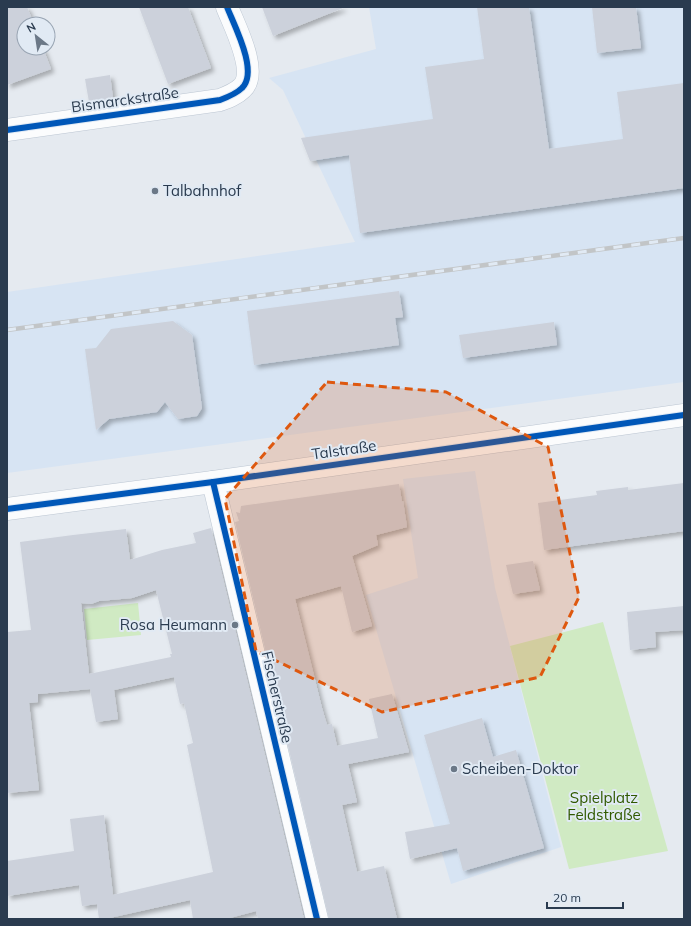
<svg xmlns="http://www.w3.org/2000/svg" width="691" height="926" viewBox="0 0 691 926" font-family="Mulish,sans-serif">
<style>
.built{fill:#d7e4f3}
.green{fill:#d0eac3}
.building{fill:#ccd1db;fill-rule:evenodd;filter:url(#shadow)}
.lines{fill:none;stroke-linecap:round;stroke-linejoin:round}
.street-casing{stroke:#bcc6d2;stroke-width:23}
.secondary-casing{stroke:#bcc6d2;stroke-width:23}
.street{stroke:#fbfcfd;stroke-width:22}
.secondary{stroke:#fbfcfd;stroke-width:22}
.rail-casing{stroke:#c2c5c7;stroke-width:4.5}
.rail{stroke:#e1eaf4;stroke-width:3;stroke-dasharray:9;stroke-linecap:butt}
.cycleway-casing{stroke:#e1eaf4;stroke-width:8}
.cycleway{stroke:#0057b8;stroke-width:6}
.marked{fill:#de580f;fill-opacity:0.2;stroke:#de580f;stroke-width:3;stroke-dasharray:8 5;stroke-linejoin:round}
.poi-dot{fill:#6b7887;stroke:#e1eaf4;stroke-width:1.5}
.labels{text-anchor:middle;stroke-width:4;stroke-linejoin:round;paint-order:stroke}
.street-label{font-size:15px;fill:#2a3b4f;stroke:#e1eaf4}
.poi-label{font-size:15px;fill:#2a3b4f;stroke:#e1eaf4;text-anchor:start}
.park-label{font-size:15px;fill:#315a00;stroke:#e1eaf4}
</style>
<defs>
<filter id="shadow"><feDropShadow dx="3.5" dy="3.5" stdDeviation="2" flood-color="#0004"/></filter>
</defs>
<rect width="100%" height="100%" fill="#e5eaf0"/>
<g class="built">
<polygon points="369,7 684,7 684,382 7,473 7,292 355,242 283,90 269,78 376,49"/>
<polygon points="475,471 495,588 561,847 451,884 366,595 418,578 403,479"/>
</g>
<g class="green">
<polygon points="138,603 141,635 87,640 84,609"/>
<polygon points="603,622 668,851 569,869 510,646"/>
</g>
<g class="building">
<polygon points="7,7 27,7 34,24 24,24 24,48 43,48 51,69 7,85"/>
<polygon points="139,7 188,7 211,68 168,84"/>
<polygon points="262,7 343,7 343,8 273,36"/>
<polygon points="477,7 529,7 549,149 623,139 617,92 684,83 684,188 360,233 349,155 310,161 301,138 433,119 425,67 484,59"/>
<polygon points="592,7 636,7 641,48 597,53"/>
<polygon points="110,75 113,98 89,102 85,79"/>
<polygon points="399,291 403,317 395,318 399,345 254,365 247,311"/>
<polygon points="173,321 192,335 202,408 197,416 178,419 165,402 157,412 109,419 96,430 85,349 96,348 111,329"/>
<polygon points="554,322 557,345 463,358 459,335"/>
<polygon points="684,483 684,531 544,550 538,503 597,495 596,491 628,487 628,490"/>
<polygon points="399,484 402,502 403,501 407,527 376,535 378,545 352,556 372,626 352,632 341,586 295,599 322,708 327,725 332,724 337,746 378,738 369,699 392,694 409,752 348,764 357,802 342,805 357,872 384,866 397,919 329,919 235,522 239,521 236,512 240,513 241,506"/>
<path d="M211 528 304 919H258L256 911 226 919H193L190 900 105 919H99L97 904 82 906 79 885 7 896V861L74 851 70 819 104 815 113 895 213 872 187 745 193 743 184 703 180 704 174 677 114 690 118 719 96 722 90 689 38 694V702L29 703 39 790 7 793V632L31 630 20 542 73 535 126 529 130 560 162 550 196 543 193 533ZM156 590 172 654H170L171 657 89 674 81 603 91 604 99 601 132 598Z"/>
<polygon points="533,561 540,590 513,594 506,565"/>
<polygon points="684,606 684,630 655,632 656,647 630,650 627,612"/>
<polygon points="482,718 493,757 516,750 544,848 463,871 457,848 410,859 405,832 450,824 424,735"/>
</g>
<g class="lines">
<g class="street-casing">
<g id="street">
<path d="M7 130 220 100C228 97 236 94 242 88 259 72 234 25 227 7"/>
<polyline points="213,482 317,919"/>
</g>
</g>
<g class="secondary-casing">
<polyline id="secondary" points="7,509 213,482 684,415"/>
</g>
<use href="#street" class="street"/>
<use href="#secondary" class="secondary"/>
<g class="rail-casing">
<polyline id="rail" points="7,330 684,238"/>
</g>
<use href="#rail" class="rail"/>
<g class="cycleway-casing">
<g id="cycleway">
<path d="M7 130 220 100C228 97 236 94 242 88 259 72 234 25 227 7"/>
<polyline points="213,482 317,919"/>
<polyline points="7,509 213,482 684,415"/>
</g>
</g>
<use href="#cycleway" class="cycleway"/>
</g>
<path class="marked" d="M327 382 446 392 548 447 579 597 540 677 382 712 256 651 225 499Z"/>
<g class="poi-dot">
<circle cx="155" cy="191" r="4"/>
<circle cx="235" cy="625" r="4"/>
<circle cx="454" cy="769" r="4"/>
</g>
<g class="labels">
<g class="street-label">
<text transform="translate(125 100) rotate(-8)" y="5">Bismarckstraße</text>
<text transform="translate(344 450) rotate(-8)" y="5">Talstraße</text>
<text transform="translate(277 697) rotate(77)" y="5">Fischerstraße</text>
</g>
<g class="poi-label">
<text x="163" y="196">Talbahnhof</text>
<text x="227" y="630" text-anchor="end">Rosa Heumann</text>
<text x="462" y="774">Scheiben-Doktor</text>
</g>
<g class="park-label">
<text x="604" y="803">Spielplatz<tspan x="604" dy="17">Feldstraße</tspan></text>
</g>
</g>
<rect width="691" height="926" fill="none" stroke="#2a3b4f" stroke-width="16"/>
<g transform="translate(36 36) rotate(330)"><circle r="19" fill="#e1eaf4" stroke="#98a4b2"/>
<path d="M0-3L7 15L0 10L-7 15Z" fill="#6b7887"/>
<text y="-6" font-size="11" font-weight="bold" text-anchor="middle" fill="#2a3b4f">N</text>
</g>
<path d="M547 902v6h76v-6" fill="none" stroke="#2a3b4f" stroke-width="2"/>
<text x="553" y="902" font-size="12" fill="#2a3b4f" stroke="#e1eaf4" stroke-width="3" paint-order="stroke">20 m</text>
</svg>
